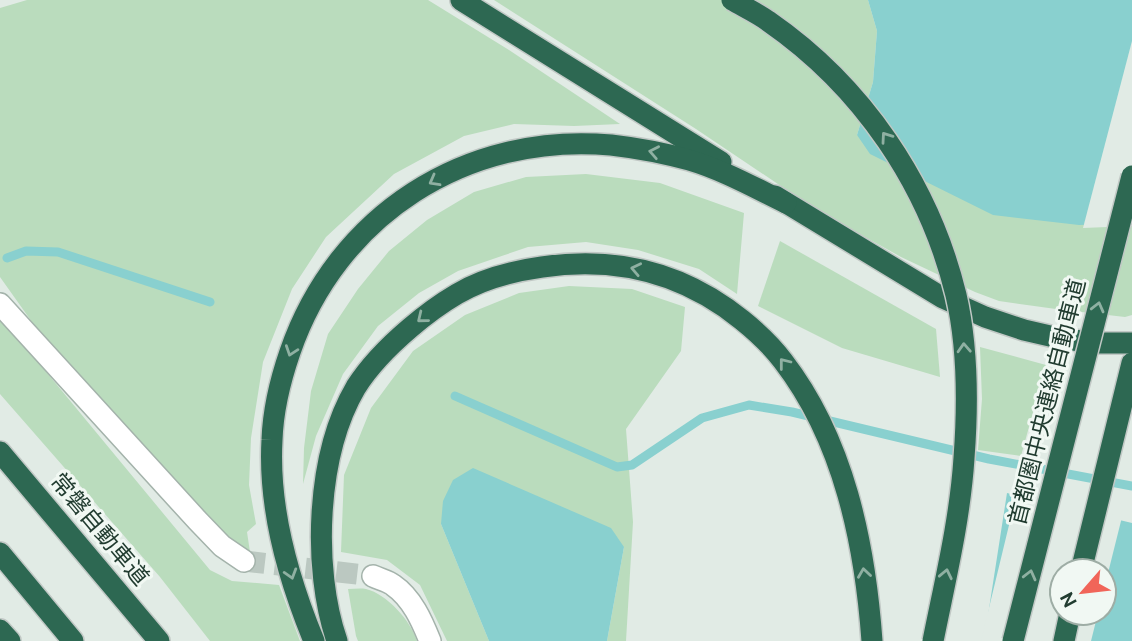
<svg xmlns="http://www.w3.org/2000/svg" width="1132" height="641" viewBox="0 0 1132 641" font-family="Ubuntu,'Noto Sans JP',sans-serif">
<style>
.green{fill:#badcbd}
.water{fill:#89d0cf;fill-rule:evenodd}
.pier{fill:#e1ebe5}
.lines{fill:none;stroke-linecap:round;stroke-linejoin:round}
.stream{stroke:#89d0cf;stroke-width:9}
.street-tunnel{stroke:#bbc8c1;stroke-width:21;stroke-dasharray:21 10;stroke-linecap:butt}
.street-casing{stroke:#a4b3ab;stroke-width:24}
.highway-casing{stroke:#c1c8c5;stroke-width:24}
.street{stroke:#fff;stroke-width:21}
.highway{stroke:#2d6852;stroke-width:21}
.highway-bridge-casing{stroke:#c1c8c5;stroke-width:24;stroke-linecap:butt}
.highway-bridge{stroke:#2d6852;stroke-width:21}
.oneway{stroke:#8fb0a2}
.labels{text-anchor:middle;stroke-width:6;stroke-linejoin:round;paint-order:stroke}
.street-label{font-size:23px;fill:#213c30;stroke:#f1f8f3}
</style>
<rect width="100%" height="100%" fill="#e1ebe5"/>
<g class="green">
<polygon points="27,0 428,0 509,50 620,124 574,126 514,124 464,136 394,174 326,237 292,289 263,362 251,438 249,485 256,524 247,532 250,552 247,554 221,549 54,353 0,277 0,8"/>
<polygon points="494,0 868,0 877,31 873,82 857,135 1132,223 1132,315 1125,317 1056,309 999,301 975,292 901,257 815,209 696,129"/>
<polygon points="586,174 660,183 744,213 737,294 699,269 638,250 586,242 528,247 458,271 419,293 378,326 343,374 316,436 303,484 304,448 311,391 328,334 358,289 389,251 427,220 474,192 526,177"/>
<polygon points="780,241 936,329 940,377 842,348 758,306"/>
<polygon points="569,286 632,289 685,307 681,351 626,429 633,522 626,641 607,641 624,547 441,524 489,641 447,641 420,585 387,560 341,552 344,475 371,408 413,351 465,315 519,293"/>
<polygon points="0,316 210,570 232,581 279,585 300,641 210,641 160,577 0,394"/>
<polygon points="980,347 1046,365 1021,456 978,450 982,399"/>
<path d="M348 589C354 589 360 588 366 589 387 594 411 621 417 641H358L356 636Z"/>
</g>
<g class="water">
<polygon points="868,0 1132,0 1132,223 1079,225 993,215 870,154 857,135 873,82 877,31"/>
<polygon points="473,468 611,528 624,547 607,641 489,641 441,524 443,501 453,480"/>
<path d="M1007 493 1132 523V641H984ZM1062 571H1104V613H1062Z"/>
</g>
<g class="pier">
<polygon points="1132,41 1132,226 1083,228"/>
<polygon points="1017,492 1122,517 1104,589 1104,571 1062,571 1062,613 1098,613 1091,641 981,641"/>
</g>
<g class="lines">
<g class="stream">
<polyline points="7,258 26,251 58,252 210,302"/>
<polyline points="455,396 617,467 632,465 702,418 749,405 792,412 989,459 1132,486"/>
</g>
<polyline class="street-tunnel" points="244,561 373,576"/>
<g class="street-casing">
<g id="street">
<polyline points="0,304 197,520 222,546 244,561"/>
<path d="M373 576C379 579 388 581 393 585 412 598 422 621 430 641"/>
</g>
</g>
<g class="highway-casing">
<g id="highway">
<polyline points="461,0 721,162"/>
<polyline points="775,196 943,298 985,317 1024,330 1063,339 1100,343 1132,343"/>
<polyline points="0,452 159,641"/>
<polyline points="0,553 73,641"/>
<polyline points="1081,571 1132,363"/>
<polyline points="0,630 10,641"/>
<path d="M314 641C288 578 268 509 272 440 273 410 280 381 290 352 337 215 466 132 611 145 637 148 664 153 689 160 723 170 755 188 786 203"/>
<path d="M337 641C312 568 316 455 356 387 370 365 390 345 410 328 424 316 440 304 457 294 482 279 513 271 542 267 616 256 684 273 742 320 757 332 771 345 783 361 844 440 865 544 872 641"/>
<polyline points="1064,641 1070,613"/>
</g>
</g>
<use href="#street" class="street"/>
<use href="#highway" class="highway"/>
<g class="highway-bridge-casing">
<g id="highway-bridge">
<path d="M732 0C744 7 757 13 768 21 862 86 929 184 956 295 968 347 968 405 964 458 960 520 945 581 933 641"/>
<polyline points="1013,641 1132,176"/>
</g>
</g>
<use href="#highway-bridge" class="highway-bridge"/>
</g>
<defs><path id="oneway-chevron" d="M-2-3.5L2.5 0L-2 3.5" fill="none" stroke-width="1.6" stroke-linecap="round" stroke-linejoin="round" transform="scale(1.75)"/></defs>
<g class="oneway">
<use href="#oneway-chevron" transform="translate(886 137) rotate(-125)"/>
<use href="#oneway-chevron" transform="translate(654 152) rotate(-169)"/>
<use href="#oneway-chevron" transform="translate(434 181) rotate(151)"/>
<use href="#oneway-chevron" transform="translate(636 269) rotate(-168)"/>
<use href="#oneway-chevron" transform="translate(1098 307) rotate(-76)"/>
<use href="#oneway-chevron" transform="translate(422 318) rotate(141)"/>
<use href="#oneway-chevron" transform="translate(964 348) rotate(-93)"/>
<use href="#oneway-chevron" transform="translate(291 351) rotate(109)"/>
<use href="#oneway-chevron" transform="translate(784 363) rotate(-128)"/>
<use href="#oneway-chevron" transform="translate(864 573) rotate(-98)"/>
<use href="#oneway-chevron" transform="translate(291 574) rotate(73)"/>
<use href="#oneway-chevron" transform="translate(946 574) rotate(-78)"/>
<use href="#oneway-chevron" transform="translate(1030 575) rotate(-76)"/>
</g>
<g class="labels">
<g class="street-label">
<text transform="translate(1047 402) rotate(-76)" y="8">首都圏中央連絡自動車道</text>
<text transform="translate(100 529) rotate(50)" y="8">常磐自動車道</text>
</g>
</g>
<g transform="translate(1083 592) rotate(242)"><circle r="33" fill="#f1f8f3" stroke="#9eada5" stroke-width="2"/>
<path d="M0-5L12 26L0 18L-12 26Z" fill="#f16559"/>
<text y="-10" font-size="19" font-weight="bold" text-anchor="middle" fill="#213c30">N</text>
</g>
</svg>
